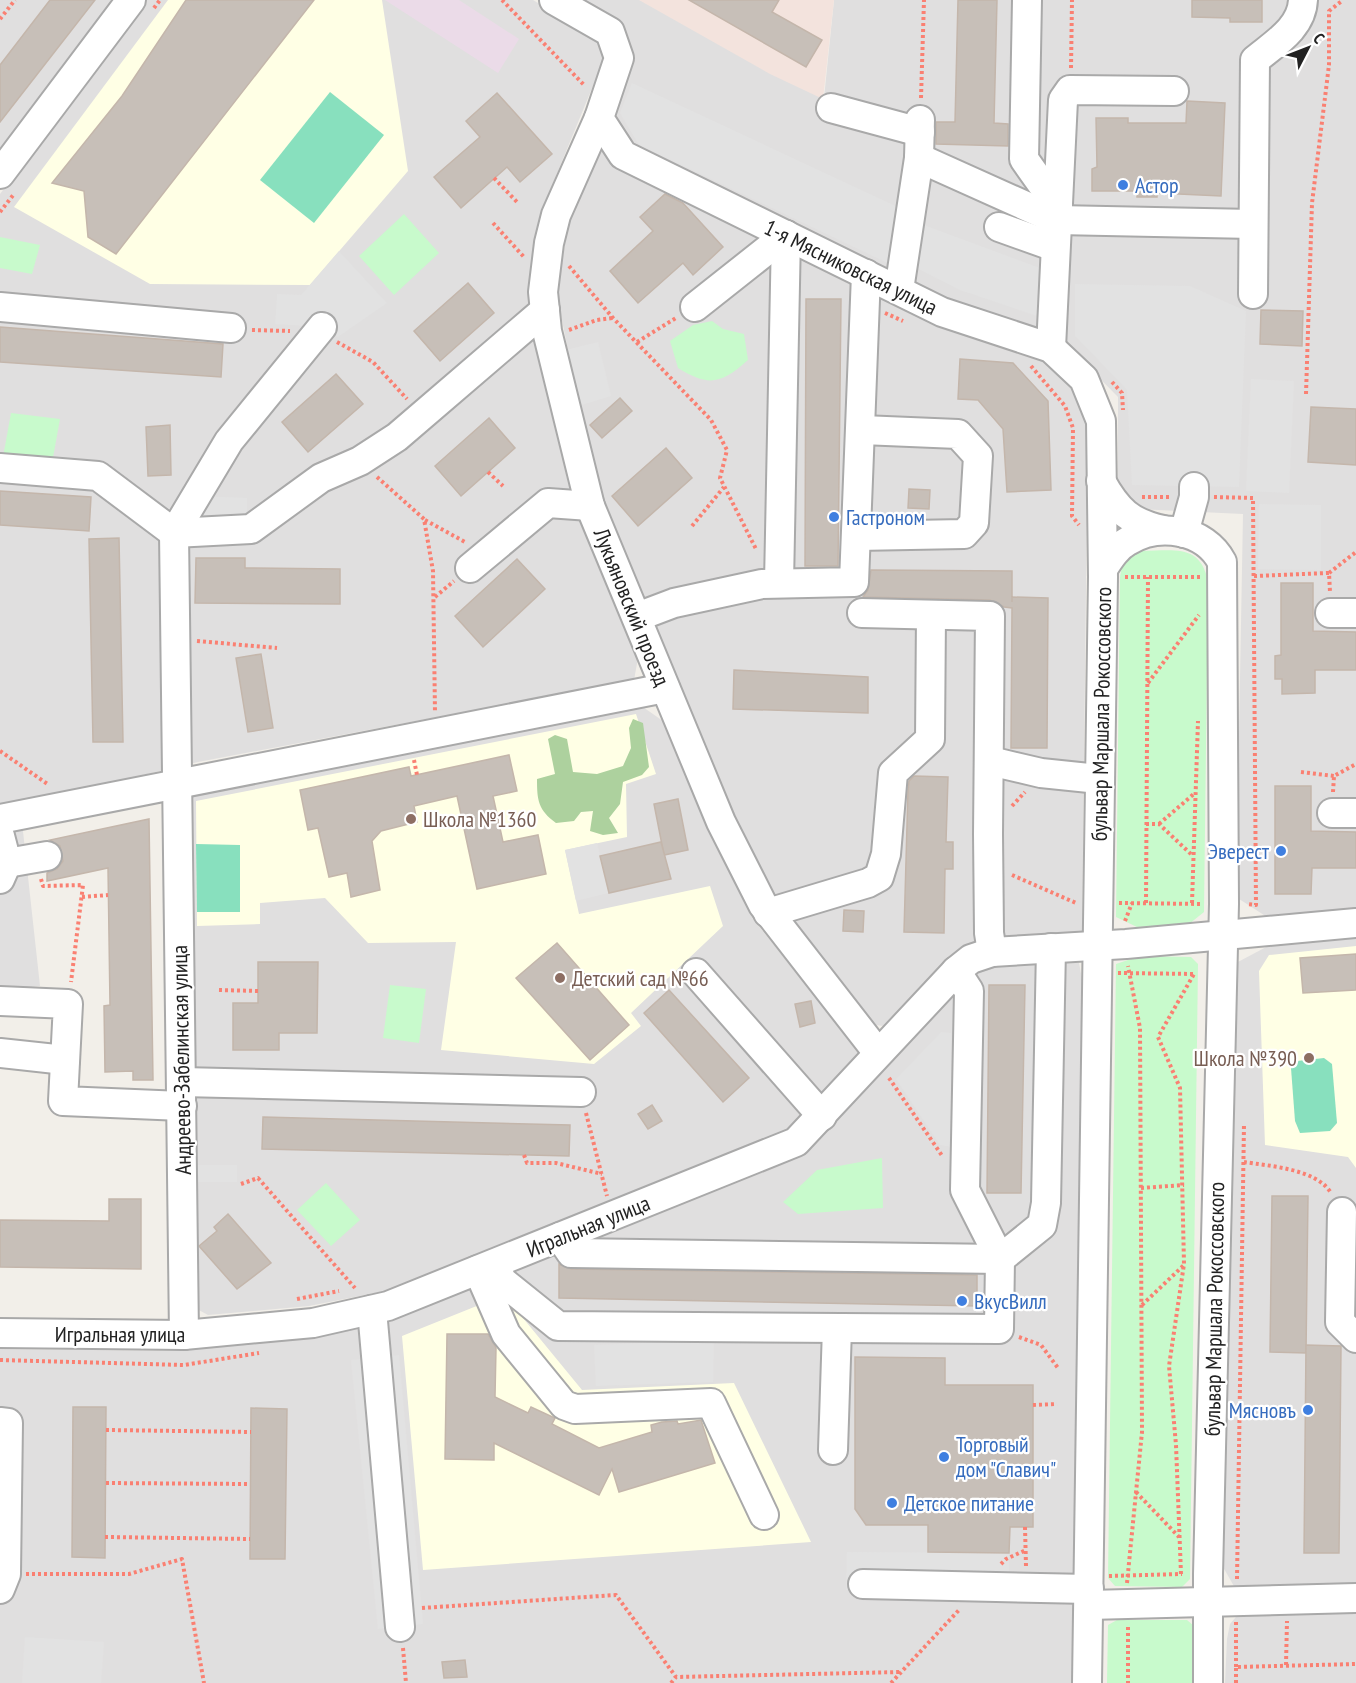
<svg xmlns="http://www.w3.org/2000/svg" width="1356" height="1683" viewBox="0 0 1356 1683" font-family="'PT Sans Narrow',sans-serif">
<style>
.residential{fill:#e0dfdf}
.industrial{fill:#ebdbe8}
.education{fill:#ffffe5}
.military{fill:#f3e3dd}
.forest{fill:#add19e}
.park{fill:#c8facc}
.pitch{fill:#88e0be}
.parking{fill:#e2e2e2}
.building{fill:#c7bfb8;stroke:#c4b6ab;stroke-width:1.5}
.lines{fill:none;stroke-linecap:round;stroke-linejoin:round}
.minor-casing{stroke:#a9a9a9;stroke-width:32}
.path{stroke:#fa8072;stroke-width:4;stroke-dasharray:3 3;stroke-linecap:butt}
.minor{stroke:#fff;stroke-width:28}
.shop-dot{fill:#3f7fe0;stroke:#fff;stroke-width:2}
.education-dot{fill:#8d6e63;stroke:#fff;stroke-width:2}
.labels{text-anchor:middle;stroke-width:4.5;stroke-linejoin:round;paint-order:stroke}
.shop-label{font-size:22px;fill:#366cbe;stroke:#fff;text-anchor:start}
.street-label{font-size:22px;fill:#222;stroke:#fff}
.education-label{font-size:22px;fill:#785e54;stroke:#fff;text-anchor:start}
</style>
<rect width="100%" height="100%" fill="#f2efe9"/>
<g class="residential">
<polygon points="0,0 117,0 0,155"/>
<polygon points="147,0 533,0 600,40 604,59 542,210 528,294 568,483 638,658 634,680 198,762 20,804 40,986 0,990 0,194"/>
<polygon points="584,0 640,0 824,98 834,0 1356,0 1356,909 1267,917 1236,897 1243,514 1137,509 1118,485 1118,397 1057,335 954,302 635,149 614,114 635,59 618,20"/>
<polygon points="602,143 1045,358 1071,386 1088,417 1082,935 978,940 957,952 883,1026 868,1024 774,899 739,831 593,476 557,295 569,219"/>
<polygon points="640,705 663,721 712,831 758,925 859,1052 784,1134 390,1290 309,1306 208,1315 195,1308 187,794"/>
<polygon points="1356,937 1356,1586 1235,1588 1223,1567 1236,963 1270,945"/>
<polygon points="1079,963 1083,984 1073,1683 0,1683 0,1349 181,1351 306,1336 556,1250 803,1155 973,976 995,964"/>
<polygon points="1356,1610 1356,1683 1225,1683 1227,1639 1230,1624 1241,1611"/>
</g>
<polygon class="industrial" points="385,0 459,0 519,39 498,73"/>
<g class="education">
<polygon points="168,0 382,0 408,171 310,285 150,284 14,207"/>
<polygon points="636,714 656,774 626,784 627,837 565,850 579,914 710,886 723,926 631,1013 641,1026 594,1064 441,1050 456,942 368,943 325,898 260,903 260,924 197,926 196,801"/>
<polygon points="1356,946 1356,1168 1348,1157 1265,1145 1259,971 1269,955"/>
<polygon points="504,1295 582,1390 734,1383 811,1542 423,1570 402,1336"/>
</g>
<polygon class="military" points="639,0 834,0 823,99 770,74"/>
<path class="forest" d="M633 719 643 723 649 767 642 775 623 782 620 804 609 818 618 833 603 835 590 831 593 811 581 812 574 821 556 823C538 810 537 800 537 779L555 774 548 739 555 735 567 739 573 772 597 774 623 766 631 748 629 728Z"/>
<g class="park">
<polygon points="404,214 439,253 394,295 359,256"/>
<polygon points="0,237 40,245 32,274 0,268"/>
<path d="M712 321 723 329 744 334 748 360C721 384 709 387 678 368L670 341 693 325Z"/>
<polygon points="11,413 60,419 52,463 3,457"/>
<path d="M1141 551C1173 551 1200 543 1208 581L1204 912 1189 924 1137 927 1116 917 1120 578C1122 563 1126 557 1141 551Z"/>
<polygon points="1140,956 1191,957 1198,964 1190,1579 1182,1587 1115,1586 1108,1578 1116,964"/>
<polygon points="390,985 426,989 419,1043 383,1038"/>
<polygon points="882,1158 883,1208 798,1214 783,1202 817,1170"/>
<polygon points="326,1183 360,1220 331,1246 297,1210"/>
<polygon points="1117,1620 1187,1620 1195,1627 1193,1683 1107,1683 1108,1625"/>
</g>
<g class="pitch">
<polygon points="330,92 384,135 314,223 260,180"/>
<polygon points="196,844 240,845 240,912 197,912"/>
<polygon points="1324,1058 1332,1064 1337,1123 1330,1131 1300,1133 1295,1121 1291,1068 1297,1061"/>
</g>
<g class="parking">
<polygon points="632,83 902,209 894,266 639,145 620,113"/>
<polygon points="921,224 1048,271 1046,319 960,290 911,265"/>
<polygon points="339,251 387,303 338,337 322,327 275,324 277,294 301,295"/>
<polygon points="1075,284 1190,286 1246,311 1239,487 1132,485 1127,390 1075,336"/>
<polygon points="598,342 611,396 572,408 557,352"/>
<polygon points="1251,379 1294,381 1289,493 1246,491"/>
<polygon points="198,496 247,498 247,523 198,522"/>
<polygon points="1259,504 1321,505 1321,570 1258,569"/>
<polygon points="597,843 609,893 576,901 565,850"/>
<polygon points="941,1032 951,1033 951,1147 940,1145 896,1079"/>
<polygon points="194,1165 237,1165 237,1182 195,1182"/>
<polygon points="714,1340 713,1382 596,1386 594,1345"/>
<polygon points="399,1355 423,1624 378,1629 351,1360"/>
<polygon points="847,1552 1009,1553 1009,1592 846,1590"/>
<polygon points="25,1637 104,1642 101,1683 22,1683"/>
</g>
<g class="building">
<polygon points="50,0 95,0 0,122 0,65"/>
<polygon points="186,0 314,0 116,254 88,237 84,191 52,183 122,96"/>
<polygon points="689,0 779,0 772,12 822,40 806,67"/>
<polygon points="958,0 997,0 994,123 1008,124 1008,146 936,144 936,122 955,122"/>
<polygon points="1192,0 1262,0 1262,22 1230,22 1230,18 1192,17"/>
<polygon points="497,93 552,154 520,182 507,167 461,208 434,177 480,137 466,121"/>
<polygon points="1187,101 1225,103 1221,196 1157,193 1157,197 1137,197 1137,191 1092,191 1092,169 1097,167 1096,118 1128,118 1128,123 1186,123"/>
<polygon points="665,194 683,203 723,247 693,275 683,263 638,303 610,271 653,231 640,217"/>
<polygon points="468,283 494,313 440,361 414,331"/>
<polygon points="806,299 841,299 838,566 805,566"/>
<polygon points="1261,310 1303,311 1302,346 1260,344"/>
<polygon points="0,327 223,344 221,377 0,362"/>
<polygon points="960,359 1013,363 1048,401 1051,490 1007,492 1003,429 978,400 958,399"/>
<polygon points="336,374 363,404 308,452 282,422"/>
<polygon points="620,398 632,411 602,438 590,425"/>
<polygon points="1311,407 1356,409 1356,465 1308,462"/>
<polygon points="489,418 515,448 461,496 435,466"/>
<polygon points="170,425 171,475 148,476 146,427"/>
<polygon points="666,448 692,478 638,526 612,496"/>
<polygon points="909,489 930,490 929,509 908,508"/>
<polygon points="0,491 91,497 89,531 0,525"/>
<polygon points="119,538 123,742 93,742 89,539"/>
<polygon points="196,558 245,558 245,568 340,569 340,604 195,603"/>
<polygon points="517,559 545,589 483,647 455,616"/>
<polygon points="871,570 1012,571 1012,602 1012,597 1048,598 1047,748 1011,748 1012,608 1004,607 990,600 863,597 868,590"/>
<polygon points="1281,583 1313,583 1313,631 1356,632 1356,670 1315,670 1315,693 1282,694 1282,679 1275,679 1275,656 1281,655"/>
<polygon points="261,654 273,728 248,732 236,658"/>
<polygon points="734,670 868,677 868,713 733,709"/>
<polygon points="509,755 517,791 493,796 503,842 538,835 546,874 477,889 457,796 414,806 417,822 381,831 372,841 380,890 351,897 347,873 329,877 318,828 308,830 300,790 409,767 411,776"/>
<polygon points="914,776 948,777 946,842 953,842 953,869 945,869 944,933 904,932 908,790 909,781"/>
<polygon points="1275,786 1311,786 1311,831 1356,832 1356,868 1312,868 1311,894 1275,894"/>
<polygon points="678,799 688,850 664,855 654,804"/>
<polygon points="149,819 153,1080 133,1080 133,1071 105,1072 104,1006 110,1005 108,868 47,881 47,873 57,869 63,861 60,846 50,840"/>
<polygon points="661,842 671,879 609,893 600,856"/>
<polygon points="844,910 864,911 863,932 843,931"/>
<polygon points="557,943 629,1025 590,1060 516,978"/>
<polygon points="1356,954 1356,990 1303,993 1300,958"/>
<polygon points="258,962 318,962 317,1033 279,1033 279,1050 233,1050 233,1003 258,1003"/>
<polygon points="989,985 1025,985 1021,1193 987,1193"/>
<polygon points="669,990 749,1078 723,1102 644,1013"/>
<polygon points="811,1001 815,1023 800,1027 795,1004"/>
<polygon points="652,1105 662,1121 648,1129 638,1114"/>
<polygon points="263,1117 570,1125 569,1156 262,1149"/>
<polygon points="1272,1196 1308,1196 1306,1353 1270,1352"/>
<polygon points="109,1199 141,1199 141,1269 0,1267 0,1220 109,1221"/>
<polygon points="228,1214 271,1263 237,1289 199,1246 217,1231 214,1227"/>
<polygon points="559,1264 571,1269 977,1275 977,1306 559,1298"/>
<polygon points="447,1334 488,1334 496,1348 495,1397 528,1413 531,1407 555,1418 552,1424 599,1448 652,1432 651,1425 662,1422 677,1421 678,1424 701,1420 715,1463 619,1492 612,1469 599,1495 494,1443 494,1460 445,1459"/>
<polygon points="1306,1345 1341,1346 1339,1553 1304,1553"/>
<polygon points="855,1357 945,1358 945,1385 1033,1385 1033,1527 1010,1527 1009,1553 928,1552 928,1525 866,1525 855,1509"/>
<polygon points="73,1407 106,1407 105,1558 72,1557"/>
<polygon points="251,1408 287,1409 285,1559 250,1559"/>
<polygon points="465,1660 467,1677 444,1678 442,1662"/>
</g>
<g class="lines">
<g class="minor-casing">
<g id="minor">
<polyline points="554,0 610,32 619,58 599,118 623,155 942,312 1051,348 1084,379 1101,421 1103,577 1087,1683"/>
<polyline points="1027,0 1024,159 1058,207"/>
<polyline points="831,108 920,132"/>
<polyline points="599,118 556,215 549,243 543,292 547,331 590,506 721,822 763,905 878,1053"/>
<polyline points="919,158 1057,220 1253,224"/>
<polyline points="0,174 131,0"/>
<polyline points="999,227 1055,247"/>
<polyline points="899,290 919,158 920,120"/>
<path d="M1253 294 1255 60C1274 44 1302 28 1303 0"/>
<polyline points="0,307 231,328"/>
<polyline points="695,307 786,235"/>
<polyline points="1051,348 1063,100 1070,90 1174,91"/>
<polyline points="0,468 98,476 174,533 251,529 321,478 360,461 397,437 545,310"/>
<path d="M1101 481C1117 510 1130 523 1163 530"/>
<polyline points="1184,533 1194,497 1194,487"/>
<polyline points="857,536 964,534 974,523 978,456 958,434 862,430"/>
<polyline points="470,568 548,503 590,506"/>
<path d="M1103 569C1110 558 1117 547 1128 541 1159 522 1205 529 1222 562L1224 904 1208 1574V1683"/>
<polyline points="779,583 786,235"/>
<polyline points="862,613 990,616 988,834 989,933 992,952"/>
<polyline points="1330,613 1356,613"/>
<polyline points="637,617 674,603 762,584 854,582 866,274"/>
<polyline points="990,761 1041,773 1099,779"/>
<polyline points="1332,813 1356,813"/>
<polyline points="0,819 665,688"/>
<polyline points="0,836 7,863 0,879"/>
<polyline points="7,863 47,856"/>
<polyline points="768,913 868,883 879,877 886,854 893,773 930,739 931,615"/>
<polyline points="696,973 822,1116"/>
<polyline points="0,1001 68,1004 63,1101 182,1106"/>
<polyline points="0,1053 65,1060"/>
<polyline points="182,1082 581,1092"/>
<polyline points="1342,1212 1340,1322 1356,1338"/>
<polyline points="560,1237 571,1253 1000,1259 1042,1225 1046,1203 1051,948"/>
<polyline points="495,1264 502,1281 558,1326 999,1329 1000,1259 965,1190 969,991 956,971"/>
<polyline points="478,1270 506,1334 564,1405 575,1409 711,1403 764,1515"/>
<polyline points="372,1310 400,1627"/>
<polyline points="0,1333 184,1335 313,1323 388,1306 796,1142 956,971 971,959 992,952 1126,944 1356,923"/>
<polyline points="184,1335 174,533 229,441 322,327"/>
<polyline points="0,1422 8,1423 6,1574 0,1589"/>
<polyline points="833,1450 837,1328"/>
<polyline points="863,1584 1089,1589"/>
<polyline points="1089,1605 1356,1598"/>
</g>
</g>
<g class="path">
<polyline points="502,0 585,86"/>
<polyline points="154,8 160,0"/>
<polyline points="0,19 15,0"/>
<polyline points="1071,68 1072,0"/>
<polyline points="921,98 924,0"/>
<polyline points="494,178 517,202"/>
<polyline points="0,212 14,194"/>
<polyline points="493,223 524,257"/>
<polyline points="569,266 613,318 711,420 727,450 720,478 756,549"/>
<polyline points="885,313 903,321"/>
<polyline points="252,330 290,331"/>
<polyline points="569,330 597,320 613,318"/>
<polyline points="337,342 373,362 407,399"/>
<polyline points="637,342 676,318"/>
<polyline points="1031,366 1065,406 1073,428 1072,516 1079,525"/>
<polyline points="1112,382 1122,393 1123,410"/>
<polyline points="1306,394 1312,203 1329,65 1329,11 1343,0"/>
<polyline points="488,472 503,486"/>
<polyline points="377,477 424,519 433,571 435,712"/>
<polyline points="1142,497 1171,497"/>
<polyline points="1214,497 1253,498 1256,905 1247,904"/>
<polyline points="425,520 465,542"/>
<polyline points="692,526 724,487"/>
<polyline points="1329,573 1356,552"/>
<polyline points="1254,576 1329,573 1330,592"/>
<polyline points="1125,577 1201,577"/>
<polyline points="435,597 454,581"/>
<polyline points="197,641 277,648"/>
<polyline points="1148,683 1199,615"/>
<polyline points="0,751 49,785"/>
<polyline points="414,760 417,775"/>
<polyline points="1301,772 1334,776"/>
<polyline points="1333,792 1334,776 1356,764"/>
<polyline points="1012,806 1025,792"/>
<polyline points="1146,824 1159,824 1193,856"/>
<polyline points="1159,824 1195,793"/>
<polyline points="1012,875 1076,903"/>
<polyline points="41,879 43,886 83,885 71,982"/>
<polyline points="82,897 108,895"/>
<polyline points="1119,903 1202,904"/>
<polyline points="1146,903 1148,577"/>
<polyline points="1192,903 1198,721"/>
<polyline points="1125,921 1132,903"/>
<polyline points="1118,973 1195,974"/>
<polyline points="219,990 258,991"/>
<polyline points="889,1078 943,1157"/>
<polyline points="586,1113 607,1196"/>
<polyline points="524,1155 527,1163 556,1163 602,1174"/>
<path d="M1244 1162C1269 1166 1317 1169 1331 1193"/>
<polyline points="241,1184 258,1178 355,1288"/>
<polyline points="1141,1188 1184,1185"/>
<polyline points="297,1299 339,1291"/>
<polyline points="1142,1305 1184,1265"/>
<polyline points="1019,1337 1041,1345 1058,1368"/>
<polyline points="0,1360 184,1365 259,1353"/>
<polyline points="1033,1405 1057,1404"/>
<polyline points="106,1430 251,1432"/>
<polyline points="106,1483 250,1484"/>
<polyline points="1136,1492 1179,1537"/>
<polyline points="1025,1527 1026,1566"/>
<polyline points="105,1537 250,1539"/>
<polyline points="1001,1564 1006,1559 1026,1550"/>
<polyline points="26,1574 129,1574 182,1559 204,1683"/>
<polyline points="1181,1574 1176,1445 1169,1366 1184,1264 1180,1088 1158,1037 1194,974"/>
<polyline points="1109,1576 1182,1574"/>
<polyline points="1237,1579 1244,1124"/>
<polyline points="1127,1583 1142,1432 1140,1028 1128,966"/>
<polyline points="422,1608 616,1595 676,1677"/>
<polyline points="1128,1627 1128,1683"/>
<polyline points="403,1648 406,1683"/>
<polyline points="1286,1665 1287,1621"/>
<polyline points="1236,1667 1236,1622"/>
<polyline points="671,1683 676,1677 901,1672"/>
<polyline points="891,1683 959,1610"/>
<polyline points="1236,1683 1236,1667 1356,1664"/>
</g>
<use href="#minor" class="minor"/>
</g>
<g class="shop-dot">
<circle cx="1123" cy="185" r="6"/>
<circle cx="834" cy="517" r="6"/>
<circle cx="1281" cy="851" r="6"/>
<circle cx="962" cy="1301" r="6"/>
<circle cx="1308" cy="1410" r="6"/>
<circle cx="944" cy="1457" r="6"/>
<circle cx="892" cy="1503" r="6"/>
</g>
<g class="education-dot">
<circle cx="411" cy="819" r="6"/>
<circle cx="560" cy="978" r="6"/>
<circle cx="1309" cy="1058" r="6"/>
</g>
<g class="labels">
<g class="shop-label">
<text x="1135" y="193">Астор</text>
<text x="846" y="525">Гастроном</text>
<text x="1269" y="859" text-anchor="end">Эверест</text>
<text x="974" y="1309">ВкусВилл</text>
<text x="1296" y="1418" text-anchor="end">Мясновъ</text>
<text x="956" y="1452">Торговый<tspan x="956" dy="25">дом "Славич"</tspan></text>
<text x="904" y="1511">Детское питание</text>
</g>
<g class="street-label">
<text transform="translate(851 267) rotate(26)" y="8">1-я Мясниковская улица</text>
<text transform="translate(632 607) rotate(68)" y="8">Лукьяновский проезд</text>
<text transform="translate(1101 714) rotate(-89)" y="8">бульвар Маршала Рокоссовского</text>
<text transform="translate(181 1060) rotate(-91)" y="8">Андреево-Забелинская улица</text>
<text transform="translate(588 1226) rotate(-22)" y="8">Игральная улица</text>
<text transform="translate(1214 1309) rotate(-89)" y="8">бульвар Маршала Рокоссовского</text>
<text x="120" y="1342">Игральная улица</text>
</g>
<g class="education-label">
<text x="423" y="827">Школа №1360</text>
<text x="572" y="986">Детский сад №66</text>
<text x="1297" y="1066" text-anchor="end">Школа №390</text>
</g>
</g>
<g transform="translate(1308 48) rotate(48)" stroke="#ffffff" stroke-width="4.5" paint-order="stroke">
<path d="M0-4.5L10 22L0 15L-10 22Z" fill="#222222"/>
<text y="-9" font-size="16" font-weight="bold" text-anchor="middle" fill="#222222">С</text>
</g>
</svg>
